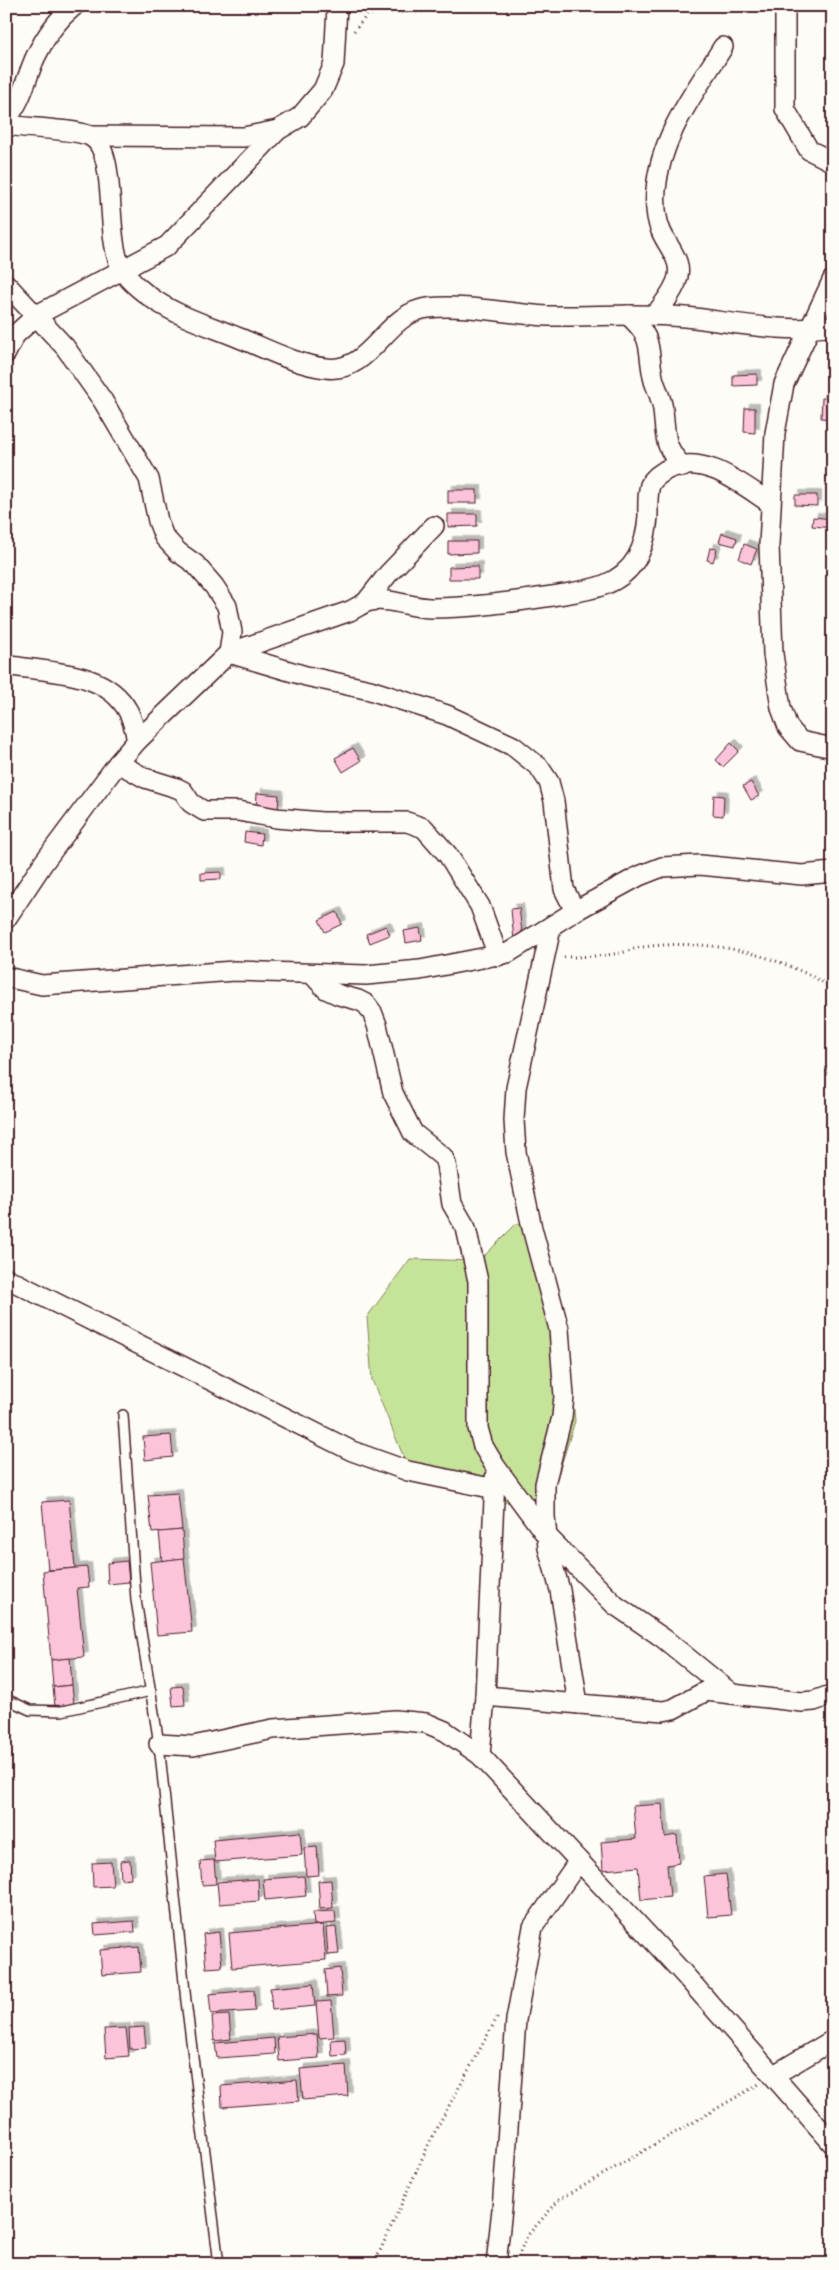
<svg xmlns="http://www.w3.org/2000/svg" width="839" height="2270" viewBox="0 0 839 2270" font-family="'Indie Flower',sans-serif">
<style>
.green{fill:#c6e39a;stroke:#888162}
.building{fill:#fcc4da;stroke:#4a1f2b;filter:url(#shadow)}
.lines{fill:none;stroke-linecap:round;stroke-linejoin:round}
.service-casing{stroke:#4a1f2b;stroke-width:12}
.minor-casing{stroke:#4a1f2b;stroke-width:22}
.path{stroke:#4a1f2b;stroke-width:3;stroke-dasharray:1 4;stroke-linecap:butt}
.service{stroke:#fdfcf7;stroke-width:9}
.minor{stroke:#fdfcf7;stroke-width:19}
</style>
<defs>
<filter id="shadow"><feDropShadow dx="4.5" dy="-4.5" stdDeviation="0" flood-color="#0004"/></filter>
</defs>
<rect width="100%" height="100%" fill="#fdfcf7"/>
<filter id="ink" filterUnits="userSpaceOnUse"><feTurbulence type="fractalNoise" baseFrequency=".02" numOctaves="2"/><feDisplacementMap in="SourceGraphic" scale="10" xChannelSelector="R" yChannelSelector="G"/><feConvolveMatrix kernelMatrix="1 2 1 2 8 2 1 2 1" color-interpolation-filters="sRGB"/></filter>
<g filter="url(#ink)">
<polygon class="green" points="523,1223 564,1312 575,1421 554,1488 539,1497 498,1504 472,1485 409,1470 372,1380 367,1317 410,1259 479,1261 516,1224"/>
<g class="building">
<polygon points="757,374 757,385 733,386 733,375"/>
<rect x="825" y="392" width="8" height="5"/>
<polygon points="822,398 831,399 830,419 821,418"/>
<polygon points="745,408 755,408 755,433 744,432"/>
<rect x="448" y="490" width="29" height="13"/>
<polygon points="795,495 817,495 817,506 795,505"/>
<polygon points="448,514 477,514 477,526 448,527"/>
<polygon points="813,517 833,519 833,528 812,526"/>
<polygon points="722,533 737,538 735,546 719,542"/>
<polygon points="448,541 477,541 477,553 448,554"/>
<polygon points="744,544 757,549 751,564 739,559"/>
<polygon points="710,548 717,549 713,562 707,560"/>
<polygon points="478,566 478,579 449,579 449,567"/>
<polygon points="731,743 739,751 723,767 716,760"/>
<polygon points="353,748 361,761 343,772 335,758"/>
<polygon points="751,782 759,796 751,800 743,786"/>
<polygon points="257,793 279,795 278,810 256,809"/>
<polygon points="714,795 724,796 723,816 713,815"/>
<polygon points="245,832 262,834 261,845 244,842"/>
<polygon points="221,872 221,879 201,880 201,873"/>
<polygon points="519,908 523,940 514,941 511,909"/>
<polygon points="337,912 342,924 325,932 319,920"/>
<polygon points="386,926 390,935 370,943 366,934"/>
<polygon points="420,928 422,940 406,943 404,931"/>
<polygon points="171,1435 173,1457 145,1460 143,1437"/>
<polygon points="178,1493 182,1530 152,1533 148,1495"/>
<polygon points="69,1500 75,1568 48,1570 42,1502"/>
<polygon points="182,1530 184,1558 162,1561 159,1532"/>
<polygon points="184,1558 192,1632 157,1635 150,1562"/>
<polygon points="127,1561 129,1582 108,1584 107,1563"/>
<polygon points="87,1567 89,1587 77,1588 84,1657 51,1660 43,1571"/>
<polygon points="70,1658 72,1685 53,1687 51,1660"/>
<polygon points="72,1685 74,1704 55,1706 53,1687"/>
<polygon points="183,1686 185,1705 173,1706 171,1687"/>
<polygon points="662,1804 665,1837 677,1835 679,1863 667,1865 670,1897 641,1900 638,1867 603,1870 601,1842 636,1839 633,1806"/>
<polygon points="300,1832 302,1855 215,1862 213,1840"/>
<polygon points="317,1847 319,1875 306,1876 304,1848"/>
<polygon points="130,1860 131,1878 121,1879 120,1861"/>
<polygon points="214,1860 216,1884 202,1885 200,1861"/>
<polygon points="111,1862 113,1886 93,1887 92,1863"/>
<polygon points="726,1874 731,1915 708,1917 704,1876"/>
<polygon points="304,1876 306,1896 265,1900 263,1879"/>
<polygon points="258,1879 259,1901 219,1904 217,1882"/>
<polygon points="331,1880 333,1908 320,1909 318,1881"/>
<polygon points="335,1911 336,1923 314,1925 313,1912"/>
<polygon points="134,1921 135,1932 95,1935 94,1924"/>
<polygon points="323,1925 326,1960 232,1968 229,1933"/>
<polygon points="336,1927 339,1954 328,1955 326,1928"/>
<polygon points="219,1932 222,1967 206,1968 203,1934"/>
<polygon points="139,1947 141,1972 102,1975 100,1950"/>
<polygon points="340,1968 342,1996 327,1997 325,1970"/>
<polygon points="313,1984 315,2006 272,2010 270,1988"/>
<polygon points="254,1990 255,2011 211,2014 209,1994"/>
<polygon points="331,2001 334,2037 319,2038 316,2002"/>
<polygon points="229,2015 231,2039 214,2041 212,2016"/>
<polygon points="144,2027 146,2048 130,2049 129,2028"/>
<polygon points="126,2028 129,2056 106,2058 104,2029"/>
<polygon points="317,2034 319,2058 279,2061 277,2037"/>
<polygon points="274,2038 275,2054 217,2058 215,2043"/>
<polygon points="345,2039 346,2055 332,2056 331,2040"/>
<polygon points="346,2065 348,2096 303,2100 300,2069"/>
<polygon points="297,2080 299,2101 222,2107 221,2086"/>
</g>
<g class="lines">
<g class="service-casing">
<g id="service">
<polyline points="123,1415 136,1600 159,1744 186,2001 219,2264"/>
<polyline points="6,1699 30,1710 62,1711 151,1691"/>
</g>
</g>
<g class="minor-casing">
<g id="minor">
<polyline points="785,6 785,109 809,150 833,162"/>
<path d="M6 119C23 100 26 77 36 56 45 37 58 19 74 6"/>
<path d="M6 125C25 128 75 129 90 136 120 150 103 240 123 271 129 281 145 294 156 301 180 317 210 326 237 337 265 348 296 365 326 368 372 374 384 313 428 308 467 304 508 314 547 316 593 317 639 312 685 317 734 322 784 334 833 326"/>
<polyline points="91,136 244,137 278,130 300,117 323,90 334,64 337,6"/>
<polyline points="833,279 784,384 775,433 769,545 773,654 781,708 788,727 800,741 833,748"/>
<polyline points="6,284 65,347 103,401 149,479 158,521 164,537 178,552 195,564 214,586 227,606 232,632 229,653 306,676 370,690 447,715 513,746 539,767 549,782 554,801 564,889 575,911"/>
<path d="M628 315C656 340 646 349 654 381 657 390 662 400 663 410 666 436 663 446 683 467"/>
<path d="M655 315C663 305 671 295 676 283 685 262 668 248 661 231 656 219 655 203 656 190 660 136 696 91 723 47"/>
<polyline points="6,353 15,335 37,315 167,246 278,130"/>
<polyline points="366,602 388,574 434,526"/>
<path d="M6 665C47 673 105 669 128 711 133 720 135 731 137 741"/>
<polyline points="118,763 145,778 177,788 183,791 191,803 204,811 238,811 276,818 322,822 407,822 424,828 448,855 480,906 498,956"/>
<path d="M6 919 44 862 118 763 137 741 229 653 350 611C356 608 362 604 367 602 387 596 411 608 431 608 472 608 512 602 552 596 569 593 588 591 604 585 636 573 646 546 648 516 648 506 647 495 650 485 653 478 660 474 666 470 704 452 741 484 770 503"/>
<polyline points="551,928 516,1088 514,1120 516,1152 532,1228 559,1329 564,1396 562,1417 545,1484 545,1516 548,1548 560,1590 578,1704"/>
<polyline points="312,974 326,989 339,995 358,1000 366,1004 372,1012 377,1025 393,1093 413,1133 443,1157 446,1164 452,1204 466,1228 478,1281 478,1428 483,1446 495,1466 546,1535 615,1605 663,1638 732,1694"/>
<polyline points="6,977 42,985 234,971 366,975 420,970 508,953 575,911 639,876 662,867 700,865 802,875 833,872"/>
<polyline points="6,1278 352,1451 408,1471 495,1489"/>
<polyline points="485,1696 663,1711 673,1709 706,1691 802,1702 814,1701 833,1694"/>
<polyline points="159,1744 193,1746 273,1729 395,1720 426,1723 445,1731 480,1755 592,1875 683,1973 833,2144"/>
<polyline points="480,1755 485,1696 495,1478"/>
<polyline points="774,2075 833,2040"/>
<polyline points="496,2264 502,2209 516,2020 533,1927 578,1862"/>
</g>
</g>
<g class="path">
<polyline points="354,31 367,15 378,13 509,9 525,6"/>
<path d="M564 957C583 957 602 956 621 953 628 951 635 948 643 947 711 938 774 953 833 988"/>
<polyline points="516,2261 527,2236 559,2200 759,2084"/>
<polyline points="374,2264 432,2137 498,2016"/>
</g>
<use href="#service" class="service"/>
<use href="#minor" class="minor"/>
</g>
</g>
<rect width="839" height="2270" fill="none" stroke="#fdfcf7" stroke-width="25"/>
<rect x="12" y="12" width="814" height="2245" fill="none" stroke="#4a1f2b" stroke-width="2" filter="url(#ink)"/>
</svg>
